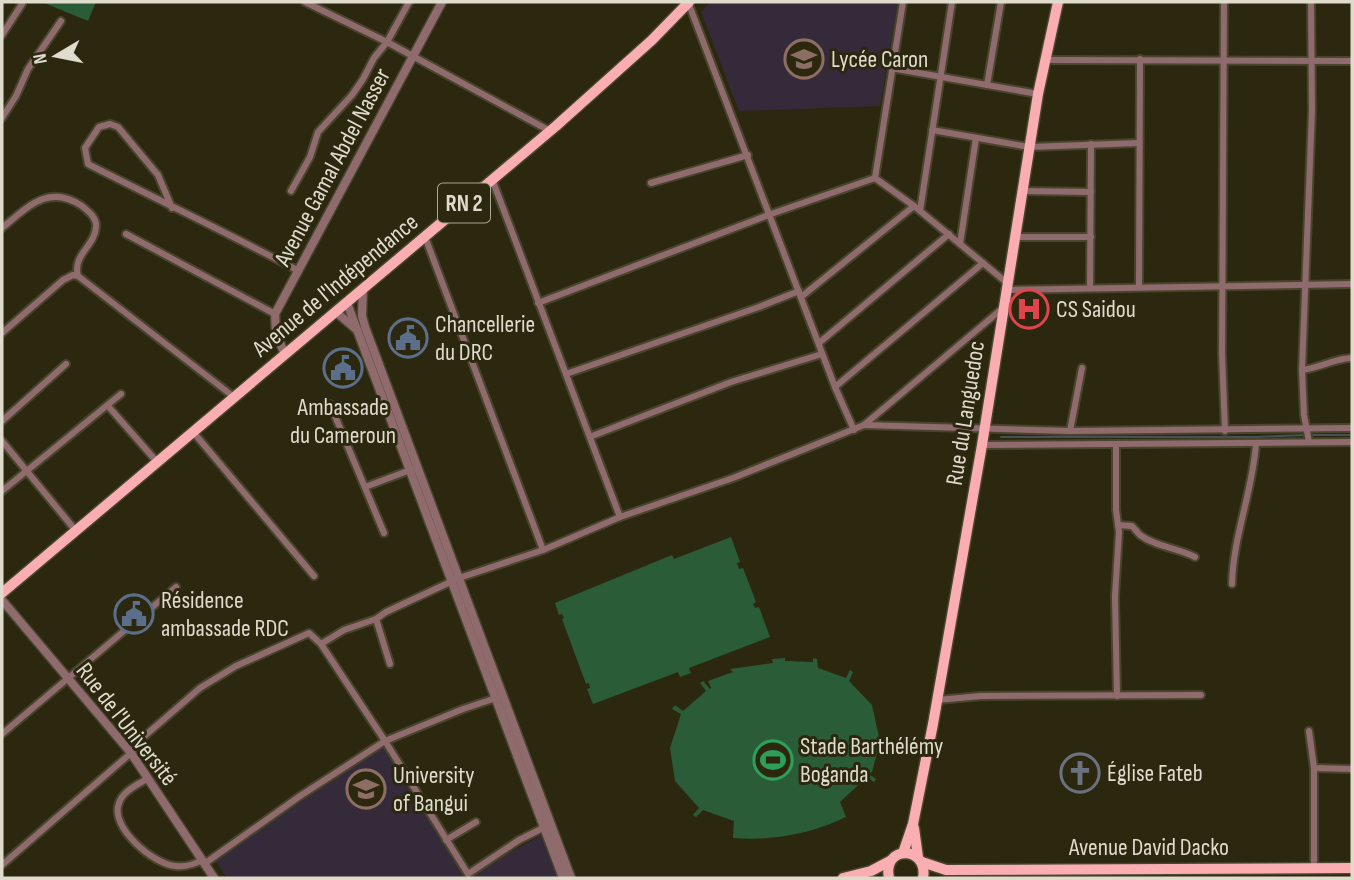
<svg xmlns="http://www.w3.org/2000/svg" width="1354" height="880" viewBox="0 0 1354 880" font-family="'Sofia Sans Condensed',sans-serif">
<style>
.education{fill:#352a39}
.green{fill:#2b5c38}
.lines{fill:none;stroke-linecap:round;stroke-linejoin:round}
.stream{stroke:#445258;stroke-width:2}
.minor-casing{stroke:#49452d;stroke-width:10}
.tertiary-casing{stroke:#49452d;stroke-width:11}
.primary-casing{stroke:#49452d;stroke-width:13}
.minor{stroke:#906b6d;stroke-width:6}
.tertiary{stroke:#906b6d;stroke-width:8}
.primary{stroke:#faaeb2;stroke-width:10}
.labels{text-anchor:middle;stroke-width:6;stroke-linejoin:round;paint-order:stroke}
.shield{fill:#2c280f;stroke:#a9a694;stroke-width:2}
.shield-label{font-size:23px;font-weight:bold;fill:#dfdccd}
.poi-label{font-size:24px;fill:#dfdccd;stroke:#2c280f;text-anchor:start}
.street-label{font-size:24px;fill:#dfdccd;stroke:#2c280f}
</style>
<rect width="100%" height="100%" fill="#2c280f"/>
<g class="education">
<polygon points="710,2 898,2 880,106 739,111 701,12"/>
<polygon points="386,745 466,876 545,833 561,878 227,878 214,859"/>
</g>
<g class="green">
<polygon points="42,2 96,2 88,21"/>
<polygon points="731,537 740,562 737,563 739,569 743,568 756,602 753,604 755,608 759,607 770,637 689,668 691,673 680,677 678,672 593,704 587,689 590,688 589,683 586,684 562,619 564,618 562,614 559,615 555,603 672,555 674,559"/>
<path d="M785 658V661L813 662V658L817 659 818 668 846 678 850 670 853 672 849 681 872 705 880 742 872 772 869 774 876 779 874 782 867 777 840 802 846 817C811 834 772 841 733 838L734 821 703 810 696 817 693 815 699 808 675 781 670 748 681 714 672 709 675 705 683 711 706 691 700 683 703 681 710 689 711 688 708 681 733 672 730 669 773 663 772 659Z"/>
</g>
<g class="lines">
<g class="stream">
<polyline points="1310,435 1352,435"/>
<polyline points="1001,437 1257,437 1304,435"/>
</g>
<g class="minor-casing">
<g id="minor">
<polyline points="305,2 387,42 550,131"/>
<polyline points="688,2 835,387 854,430"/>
<polyline points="1224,2 1222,353 1225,431"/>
<polyline points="2,35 22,4 20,2"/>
<polyline points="1044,60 1352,61"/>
<polyline points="891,68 1038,94"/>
<polyline points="987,85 1001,2"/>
<polyline points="2,118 16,96 28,69 61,21"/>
<polyline points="932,130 1029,147 1139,143"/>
<polyline points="875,178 903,2"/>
<polyline points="875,178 914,206 1006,282"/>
<polyline points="492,179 620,517"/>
<polyline points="651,183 748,155"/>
<polyline points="291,191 310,157 318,132 352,95 363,79 374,58 387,42 409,2"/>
<polyline points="1021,191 1091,192"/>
<path d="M172 208 158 175 118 127 110 124 99 127 85 148 88 164C158 200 228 233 297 270"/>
<polyline points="920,211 952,2"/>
<path d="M2 228C27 208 48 183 82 206 89 212 97 218 96 227 95 246 72 255 78 276L73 275 63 280 2 333"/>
<polyline points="126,234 275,314"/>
<polyline points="425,237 543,550"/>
<polyline points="1014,237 1091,237"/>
<polyline points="960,244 976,138"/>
<polyline points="78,276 234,397"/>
<polyline points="1090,287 1091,144"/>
<polyline points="1139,287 1140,59"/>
<polyline points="1005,290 1352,284"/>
<polyline points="801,297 914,206"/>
<polyline points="538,303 771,214 875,178"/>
<polyline points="819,343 949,234"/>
<path d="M1302 370C1319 368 1336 358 1352 358"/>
<polyline points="566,374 759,307 799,291"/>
<polyline points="835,387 983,263"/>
<polyline points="330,404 384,533"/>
<polyline points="108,406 158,463"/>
<polyline points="2,421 66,364"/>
<polyline points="864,425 1070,431 1352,428"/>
<polyline points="1070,431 1082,368"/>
<polyline points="194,433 314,576"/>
<polyline points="592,436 731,382 822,354"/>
<polyline points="2,441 76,531"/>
<polyline points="1309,442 1304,415 1302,370 1312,110 1311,2"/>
<polyline points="1116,444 1116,510 1119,532 1115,596 1117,696"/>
<polyline points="982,445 1352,442"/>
<polyline points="365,487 413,469"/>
<polyline points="2,491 121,394"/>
<path d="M1118 525 1132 526C1135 529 1137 532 1140 535 1156 547 1178 548 1195 557"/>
<path d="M1232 584C1233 536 1253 491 1256 443"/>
<polyline points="376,619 390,664"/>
<polyline points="321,644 344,630 376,619 386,612 459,578 543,550 620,517 733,478 864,425 1003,308"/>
<polyline points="937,700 981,696 1201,695"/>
<polyline points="1309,731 1314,768 1314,868"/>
<polyline points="2,734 176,587"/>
<polyline points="1314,768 1352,769"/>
<path d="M147 779C137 785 123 791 119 803 109 827 154 865 176 866 185 867 195 864 202 860"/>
<polyline points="446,840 476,822"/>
<polyline points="204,864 300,796 385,741 463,709 499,697"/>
<polyline points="2,865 131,753 140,740 200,688 236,666 309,633 321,644 385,741 468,874 519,840 547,826"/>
</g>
</g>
<g class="tertiary-casing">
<g id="tertiary">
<polyline points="363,289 362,316 365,327 571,878"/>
<polyline points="347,303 563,878"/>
<polyline points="336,312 357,330"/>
<polyline points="285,354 276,334 275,314 442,2"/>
<polyline points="2,600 131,753 214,878"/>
</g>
</g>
<g class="primary-casing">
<g id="primary">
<polyline points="2,593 556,126 652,40 689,2"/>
<polyline points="914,828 918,857"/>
<polyline points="903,853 913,824 933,724 982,445 1038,94 1058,2"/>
<polyline points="922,862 946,870 1352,868"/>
<polyline points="843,878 871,871 890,861"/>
<path d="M889 878C882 844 929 846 923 878"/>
</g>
</g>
<use href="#minor" class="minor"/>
<use href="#tertiary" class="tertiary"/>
<use href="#primary" class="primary"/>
</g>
<defs>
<g id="school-ring" transform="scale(2.0125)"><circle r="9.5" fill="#2c280f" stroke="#8d6e63" stroke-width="1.5"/><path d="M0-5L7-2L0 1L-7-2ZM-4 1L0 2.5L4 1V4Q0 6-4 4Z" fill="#8d6e63"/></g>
<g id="hospital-ring" transform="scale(2.0125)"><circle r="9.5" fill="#2c280f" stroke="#e0444e" stroke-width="1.5"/><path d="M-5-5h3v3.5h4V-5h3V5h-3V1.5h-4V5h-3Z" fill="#e0444e"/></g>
<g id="civic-ring" transform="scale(2.0125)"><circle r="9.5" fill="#2c280f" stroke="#5c6f8a" stroke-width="1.5"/><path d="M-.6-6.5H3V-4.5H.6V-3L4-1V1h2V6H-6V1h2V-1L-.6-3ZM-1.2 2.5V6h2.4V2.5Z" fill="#5c6f8a"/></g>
<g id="stadium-ring" transform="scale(2.0125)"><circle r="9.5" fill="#2c280f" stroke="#2e9e5b" stroke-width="1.5"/><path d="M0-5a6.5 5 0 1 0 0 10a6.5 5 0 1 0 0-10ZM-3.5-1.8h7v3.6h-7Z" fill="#2e9e5b"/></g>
<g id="church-ring" transform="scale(2.0125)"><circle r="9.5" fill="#2c280f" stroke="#6b7280" stroke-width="1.5"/><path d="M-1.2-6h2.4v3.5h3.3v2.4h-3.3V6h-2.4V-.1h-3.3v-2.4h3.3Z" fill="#6b7280"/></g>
<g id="university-ring" transform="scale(2.0125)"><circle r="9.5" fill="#2c280f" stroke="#8d6e63" stroke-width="1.5"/><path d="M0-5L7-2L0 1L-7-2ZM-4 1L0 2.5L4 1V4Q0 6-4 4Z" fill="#8d6e63"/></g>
</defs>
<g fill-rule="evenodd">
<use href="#school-ring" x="804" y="59"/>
<use href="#hospital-ring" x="1029" y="309"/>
<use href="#civic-ring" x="408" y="338"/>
<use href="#civic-ring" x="343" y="368"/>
<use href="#civic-ring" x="134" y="614"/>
<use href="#stadium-ring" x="773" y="760"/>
<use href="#church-ring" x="1080" y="773"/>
<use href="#university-ring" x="366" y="789"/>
</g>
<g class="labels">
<rect class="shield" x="438" y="183.5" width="52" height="39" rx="5"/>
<g class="shield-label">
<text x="464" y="211">RN 2</text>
</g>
<g class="poi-label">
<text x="831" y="67">Lycée Caron</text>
<text x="1056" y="317">CS Saidou</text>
<text x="435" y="332">Chancellerie<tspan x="435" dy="28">du DRC</tspan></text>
<text x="343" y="415" text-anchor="middle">Ambassade<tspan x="343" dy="28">du Cameroun</tspan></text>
<text x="161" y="608">Résidence<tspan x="161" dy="28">ambassade RDC</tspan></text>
<text x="800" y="754">Stade Barthélémy<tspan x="800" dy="28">Boganda</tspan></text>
<text x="1107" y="781">Église Fateb</text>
<text x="393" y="783">University<tspan x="393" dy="28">of Bangui</tspan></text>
</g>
<g class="street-label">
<text transform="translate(332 167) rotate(-62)" y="8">Avenue Gamal Abdel Nasser</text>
<text transform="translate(335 285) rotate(-40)" y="8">Avenue de l'Indépendance</text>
<text transform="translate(965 413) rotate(-81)" y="8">Rue du Languedoc</text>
<text transform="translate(127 724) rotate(52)" y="8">Rue de l'Université</text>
<text x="1149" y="855">Avenue David Dacko</text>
</g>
</g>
<rect width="1354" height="880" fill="none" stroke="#dfdccd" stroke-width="7"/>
<g transform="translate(56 56) rotate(260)" stroke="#2c280f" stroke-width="5" paint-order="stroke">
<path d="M0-5L12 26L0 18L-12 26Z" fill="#dfdccd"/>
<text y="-10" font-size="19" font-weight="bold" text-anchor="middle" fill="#dfdccd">N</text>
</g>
</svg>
